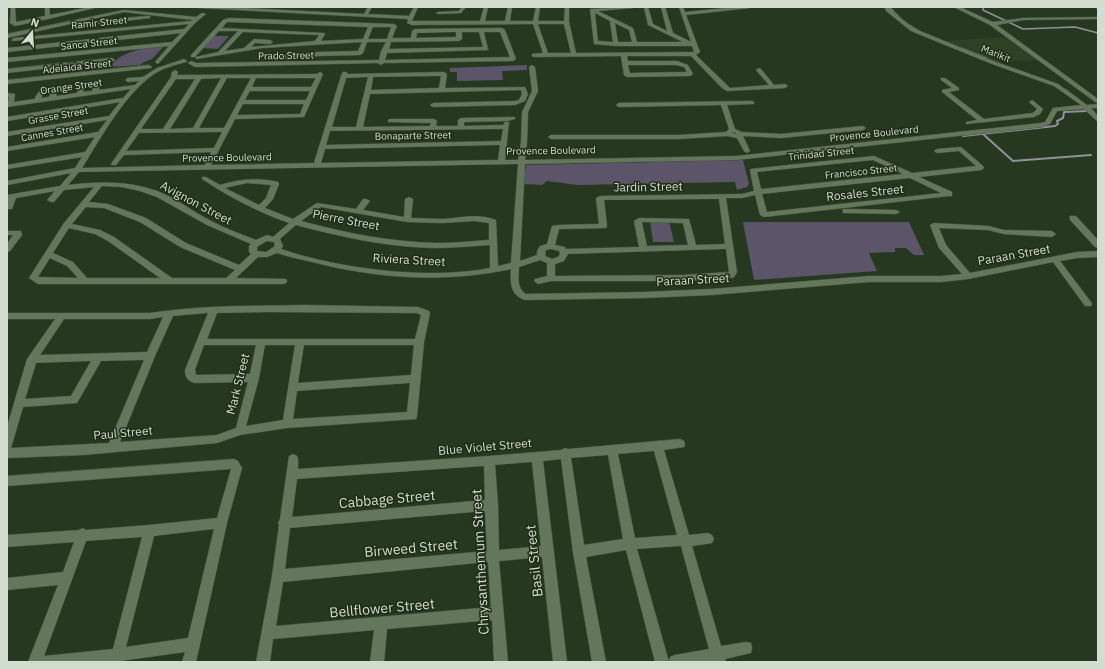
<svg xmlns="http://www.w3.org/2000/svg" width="1105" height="669" viewBox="0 0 1105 669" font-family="'IBM Plex Sans',sans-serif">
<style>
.built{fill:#2d4225}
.green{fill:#5c5468}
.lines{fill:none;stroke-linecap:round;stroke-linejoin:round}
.stream-far1{stroke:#938f9d;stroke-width:1.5}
.stream{stroke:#938f9d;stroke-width:2}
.minor-casing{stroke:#475440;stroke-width:1}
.minor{fill:#64775d;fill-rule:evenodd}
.labels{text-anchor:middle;stroke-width:3;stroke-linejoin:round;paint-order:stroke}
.far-street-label{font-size:10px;fill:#d3ddcf;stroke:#1e2e17}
.street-label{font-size:12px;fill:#d3ddcf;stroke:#1e2e17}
.near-street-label{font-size:14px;fill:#d3ddcf;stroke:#1e2e17}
</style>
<rect width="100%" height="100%" fill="#273821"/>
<polygon class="built" points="1008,37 1039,60 995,62 944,41"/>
<g class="green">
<polygon points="213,36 229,36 218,49 202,48"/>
<path d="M164 46 152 59 144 62 140 65 110 67C122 50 145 48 164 46Z"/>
<polygon points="527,65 527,70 502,71 503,80 457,81 457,72 450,72 450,68"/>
<polygon points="743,160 749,184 747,187 737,190 735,182 577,185 547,181 542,185 523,184 526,165"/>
<polygon points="650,221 669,221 674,242 653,242"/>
<polygon points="743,222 909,222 924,255 914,255 906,248 895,248 895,252 869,253 877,271 754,280"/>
</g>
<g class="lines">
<g class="stream-far1">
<polyline points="889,7 898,16"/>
<polyline points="983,7 983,10 1023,29 1075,27 1098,33"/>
<polyline points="961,48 986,58"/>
<polyline points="1066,90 1078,99"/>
</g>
<g class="stream">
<polyline points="983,134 1013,161 1091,155"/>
<polyline points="963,136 1055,126 1058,124 1057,121 1063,118 1064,112 1087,111"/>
</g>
<g class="minor-casing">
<g id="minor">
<polygon points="11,7 15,7 16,22 45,16 45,7 49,7 50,15 90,7 99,7 48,19 15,26 10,23"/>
<path d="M197 7H227L364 14 368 7H372L368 14 409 16 414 7H418L412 21H480L484 7H488L485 21H505L508 7H512L510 21H533L536 7H540L538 21H564L565 7H569V22L576 53 694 52 692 46H616L594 44 590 9 635 7 633 8 598 11 633 28 637 42H683L648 25 644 7H648L653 24 667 31 661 7H665L673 33 691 42 679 7H683L685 12 736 7H752L750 8 686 15 700 52 696 55 730 88 769 85 756 70 759 68 761 69 774 85 785 84 788 86 785 88 727 91 722 88 691 56H627L628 61H677L688 65 693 74 690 76 627 77 624 75 621 56 534 57 532 56V54L543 53 533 24 412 25 407 23 408 19 199 8ZM595 13 610 21 613 42 598 41ZM615 23 629 30 632 42H618ZM538 24H564L571 53H548ZM628 65H676L684 67 687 72 630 73Z"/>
<polygon points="462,7 466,7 461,13 438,14 436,13 438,12 459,11"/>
<path d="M885 7H889L890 9 907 23 920 31 996 62 1058 84 1087 105 1098 104V108H1091L1098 116V122L1084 109 1057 111 1050 124 1042 127 736 160 525 164 520 261 537 255V251L540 246 547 244 552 226 558 225 599 224 596 198 600 196 742 194 754 191 750 170 751 169 874 156 912 173 976 166 959 151 937 153 934 151 937 149 961 147 983 166 984 168 981 170 919 177 952 192V196H949L764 217 760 215 755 195 742 198H726L737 272 734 277 731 278 684 281H551L538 284 534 281 535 279 547 276V263L540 260 519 267C519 277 516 288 526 294L644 292 711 289 869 276H941L962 274 939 248 930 225 934 223 988 226 1004 230 1052 231 1056 234 1052 237 1004 234 988 230 939 228 946 245 970 273 1077 252 1098 251V257L1077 258 1060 261 1091 302 1092 304 1091 306H1085L1053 262 968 279 941 282H869L711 295 644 298 525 300C510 295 510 283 511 269 445 283 378 279 312 262 300 259 288 257 277 253L267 257H258L236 278 286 279 287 281 286 283 283 284H38L29 278 64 223 94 187 64 190 54 202H51L47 200 55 191 16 198 12 209H7L8 199H7V195L60 186 71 173 7 185V181L75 168 82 157 7 169V165L85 152 95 137 7 151V147L98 132 107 120 7 136V132L109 116 120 102 7 121V117L123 98 131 89 7 107 9 97H7V93L15 94 14 102 34 99 40 90 55 87 58 89 56 96 77 93 79 86 82 84 100 83 99 90 135 85 139 81 128 82 125 80 128 78 143 77 157 68 184 59 187 61 186 62C175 65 163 68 154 74 124 95 102 136 82 168L205 165 211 152 124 155 116 165H112L111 164 171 77 172 72 175 70 178 72 177 75 317 74 320 72 323 74 304 117 235 119 211 165 314 163 341 76 343 72H347V74L444 72 447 74 445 88 525 87 528 94 525 101 515 105 433 107 430 105 433 103 515 101 519 100 522 94 521 90 370 94 363 127 430 126 431 123 388 122V120L390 119H434L437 121 436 126H458V120L461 118 515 117V119L507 121 464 122V126L503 125 505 122H509L505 160H518L521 142 522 112 532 91 529 67 532 65 535 67 538 91 528 112 527 142 525 160 736 156 1041 123 1045 122 1053 108 1081 105 1054 86 992 64 911 31 886 11ZM441 76 439 88 371 90 373 77ZM368 77 356 127H332L346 78ZM221 78 193 128 170 129 201 79ZM227 78H251L224 128H199ZM256 78H316L311 87H252ZM176 79H195L163 129H141ZM94 86 92 91 83 92 85 87ZM51 91 49 97 41 98 44 92ZM250 91H310L306 100H245ZM243 104H304L300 114 237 115ZM503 129 501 141 326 145 330 131ZM222 132 214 148 126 151 139 133ZM500 145 498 160 321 163 325 149ZM873 160 903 174 761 189 757 172ZM518 164 511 263 498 266 496 220C478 213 461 218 443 219 432 219 422 218 411 218L413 199 409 197 405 199 404 217 363 210 370 201 366 199H363L356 209 317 203 293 219 265 208 273 199 279 184 278 182C258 177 239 179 220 185L206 177H202V179C229 197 258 212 289 223L273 237 267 235 256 240C238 233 219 226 202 216 189 209 177 199 162 193 132 181 101 181 68 185L79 172ZM910 178 941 193 767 212 762 194ZM247 183 271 185 266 198 259 205 225 188ZM102 186 122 187 140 191 157 197 207 225 251 244 249 246V252L251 254 239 265 186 243 146 218 108 204 89 202ZM719 199 725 244 696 245 689 219 639 218 634 221 639 247 566 249 565 247 555 245 559 229 606 228 607 226 604 200ZM86 207 104 208 140 222 180 247 235 270 226 278H172L114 237 100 230 72 224ZM321 207 407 222 442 223 474 221 489 223V240C472 241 455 243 437 243 391 242 345 233 301 221ZM642 222 683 223 688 245 647 246ZM296 225C341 237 387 247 434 248 453 248 471 246 490 245V268C431 280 338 269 281 249L283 246 280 239ZM69 228 95 234 108 241 160 278H87L73 262 53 253ZM267 241 274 242 275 246 266 252 257 251V247ZM551 249 559 251 560 254 558 257 552 259 545 256 546 250ZM726 249 729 272 684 275 555 276V264L564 261 568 254ZM50 258 67 266 78 278 38 277Z"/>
<polygon points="954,7 960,7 993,22 1023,18 1098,17 1098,19 1023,20 997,25 1098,99 1098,104 990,25"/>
<polygon points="1095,7 1098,7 1098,9"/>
<polygon points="124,10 196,17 202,13 206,14 195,23 158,64 155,62 169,46 7,62 7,58 172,42 181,33 7,52 7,48 184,29 189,24 12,41 12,39 14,38 191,21 193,20 124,12 7,38 7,34"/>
<polygon points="148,16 150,16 150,18 99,24 96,22 99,20"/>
<path d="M229 18 394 24 397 26 392 38H411L412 31 415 29 502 28 505 30 516 59 513 61 384 63 381 65 378 63 195 67 188 63 191 61 196 63 379 60 381 51 386 42H367L363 53 360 55 318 56 275 60 272 58 275 56 318 52 358 51 362 42 262 48 196 59V57L218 52 238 31H219L195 57H191V55L223 20ZM227 22H229L368 27 363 39 321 41 325 34 324 33 222 28ZM373 27H391L387 39H368ZM243 32 319 35 315 41 251 47 255 43 270 44 273 42 270 40 254 39 244 48 225 51ZM456 32V37L416 38 417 33ZM462 32H479L483 47 389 49 391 42 459 41 462 39ZM484 32H500L510 57 385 60 387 53 488 50Z"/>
<polygon points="112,58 115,60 114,61 7,73 7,69"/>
<polygon points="149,65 152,67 151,68 7,84 7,80"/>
<polygon points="941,78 945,78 959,88 959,90 949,92 984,119 1033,113 1037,109 1029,102 1032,100 1043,109 1040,114 1034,117 966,124 966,122 977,120 942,92 942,90 952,88 941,80"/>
<path d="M752 101 754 102V104L727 105 735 129 742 132 781 134 863 126 866 128 863 130 781 138 743 136 750 151 747 153 744 151 737 138 727 136 679 139H551L548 137 551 135H679L726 132 729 129 721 105 619 107 616 105 619 103ZM733 132 736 133V134L732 133Z"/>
<polygon points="843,209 896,210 900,212 896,214 846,213 843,213"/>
<polygon points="1070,216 1076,216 1098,240 1098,248 1095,247 1070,220"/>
<polygon points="7,231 21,231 22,235 10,251 7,252 7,244 13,235 7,235"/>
<path d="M306 305 418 307 429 311 430 313 424 342 417 416 416 419 287 428 240 435 217 443 83 455 7 458V427L27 359 55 319H7V313H150C201 305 254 306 306 305ZM269 312 417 313 421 315 415 339H207L217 313ZM208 313 185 370C185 377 187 380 194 383L248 382 236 428 217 435 120 442 155 356 173 316ZM163 317 147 352 40 355 64 319H150ZM204 345H256L250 374 196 375 195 370ZM265 345H295L283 420 246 426 259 378ZM304 345H414L411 375 298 383ZM144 360 109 443 11 448 23 407 77 403 101 361ZM91 361 71 396 25 399 36 363ZM410 383 407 412 293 419 297 391Z"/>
<path d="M680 439 684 441 685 444 684 447 664 450 689 535 708 533 712 535 714 539 712 543 692 546 721 646 746 642 751 643 752 648 751 653 725 659 726 662H655L626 550 586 557 606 662H592L573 552 561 459 543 461 567 662H553L542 557 499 561 508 662H494L492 620 387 629 384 662H370L374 630 273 639 270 662H256L272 576 279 525 278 523 280 519 289 456 293 454 297 456 298 459V469L489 456 561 450 565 448 568 449ZM654 451 677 535 635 538 618 454ZM608 455 623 539 584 545 571 458ZM532 462 541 546 499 550 498 505 495 465ZM484 466 485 500 292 517 297 479ZM485 511 487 551 285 569 290 528ZM681 546 709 649 675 655 670 657 669 662 637 549ZM488 562 491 607 276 626 283 582Z"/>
<path d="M234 459 238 461 242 468 227 523 196 662H182L185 652 113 662H28L58 585 7 590V578L63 572 74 542 7 547V535L79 530 83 528 86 530 149 525 217 518 231 469 7 486V476ZM214 529 188 638 126 647 154 536ZM142 537 113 649 44 656 86 541Z"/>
</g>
</g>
<use href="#minor" class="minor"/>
</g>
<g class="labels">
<g class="far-street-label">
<text transform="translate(99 22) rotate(-6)" y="4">Ramir Street</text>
<text transform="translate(89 43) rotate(-6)" y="4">Sanca Street</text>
<text transform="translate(996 53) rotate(22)" y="4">Marikit</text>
<text transform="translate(286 55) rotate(-1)" y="4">Prado Street</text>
<text transform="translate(77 66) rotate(-6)" y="4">Adelaida Street</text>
<text transform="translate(71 86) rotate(-8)" y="4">Orange Street</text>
<text transform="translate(58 115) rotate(-10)" y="4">Grasse Street</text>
<text transform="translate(52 132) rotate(-10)" y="4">Cannes Street</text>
<text transform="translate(874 133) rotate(-6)" y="4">Provence Boulevard</text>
<text transform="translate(413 135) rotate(-1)" y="4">Bonaparte Street</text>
<text transform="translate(551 150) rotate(-1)" y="4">Provence Boulevard</text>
<text transform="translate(821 153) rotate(-6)" y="4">Trinidad Street</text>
<text transform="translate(227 157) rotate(-1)" y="4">Provence Boulevard</text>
<text transform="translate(861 171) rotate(-6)" y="4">Francisco Street</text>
</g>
<g class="street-label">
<text transform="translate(648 187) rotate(-1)" y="4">Jardin Street</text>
<text transform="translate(865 193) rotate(-6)" y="4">Rosales Street</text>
<text transform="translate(196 203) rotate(28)" y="4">Avignon Street</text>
<text transform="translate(346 220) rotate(11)" y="4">Pierre Street</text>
<text transform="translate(1014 255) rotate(-10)" y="4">Paraan Street</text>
<text transform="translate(409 260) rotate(3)" y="4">Riviera Street</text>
<text transform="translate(693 280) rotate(-3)" y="4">Paraan Street</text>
<text transform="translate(238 384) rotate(-76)" y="4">Mark Street</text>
<text transform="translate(123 433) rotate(-5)" y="4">Paul Street</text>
<text transform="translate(485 447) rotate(-5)" y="4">Blue Violet Street</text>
</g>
<g class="near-street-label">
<text transform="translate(387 499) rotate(-5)" y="5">Cabbage Street</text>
<text transform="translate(411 548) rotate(-5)" y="5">Birweed Street</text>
<text transform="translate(534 561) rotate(-96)" y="5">Basil Street</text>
<text transform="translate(480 562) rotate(-93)" y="5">Chrysanthemum Street</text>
<text transform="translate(382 608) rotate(-5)" y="5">Bellflower Street</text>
</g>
</g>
<rect width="1105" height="669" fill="none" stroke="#d3ddcf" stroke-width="16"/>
<g transform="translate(32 32) rotate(18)" stroke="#1e2e17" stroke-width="3" paint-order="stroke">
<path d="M0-3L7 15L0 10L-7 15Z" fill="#d3ddcf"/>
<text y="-6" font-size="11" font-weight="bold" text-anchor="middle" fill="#d3ddcf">N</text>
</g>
</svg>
